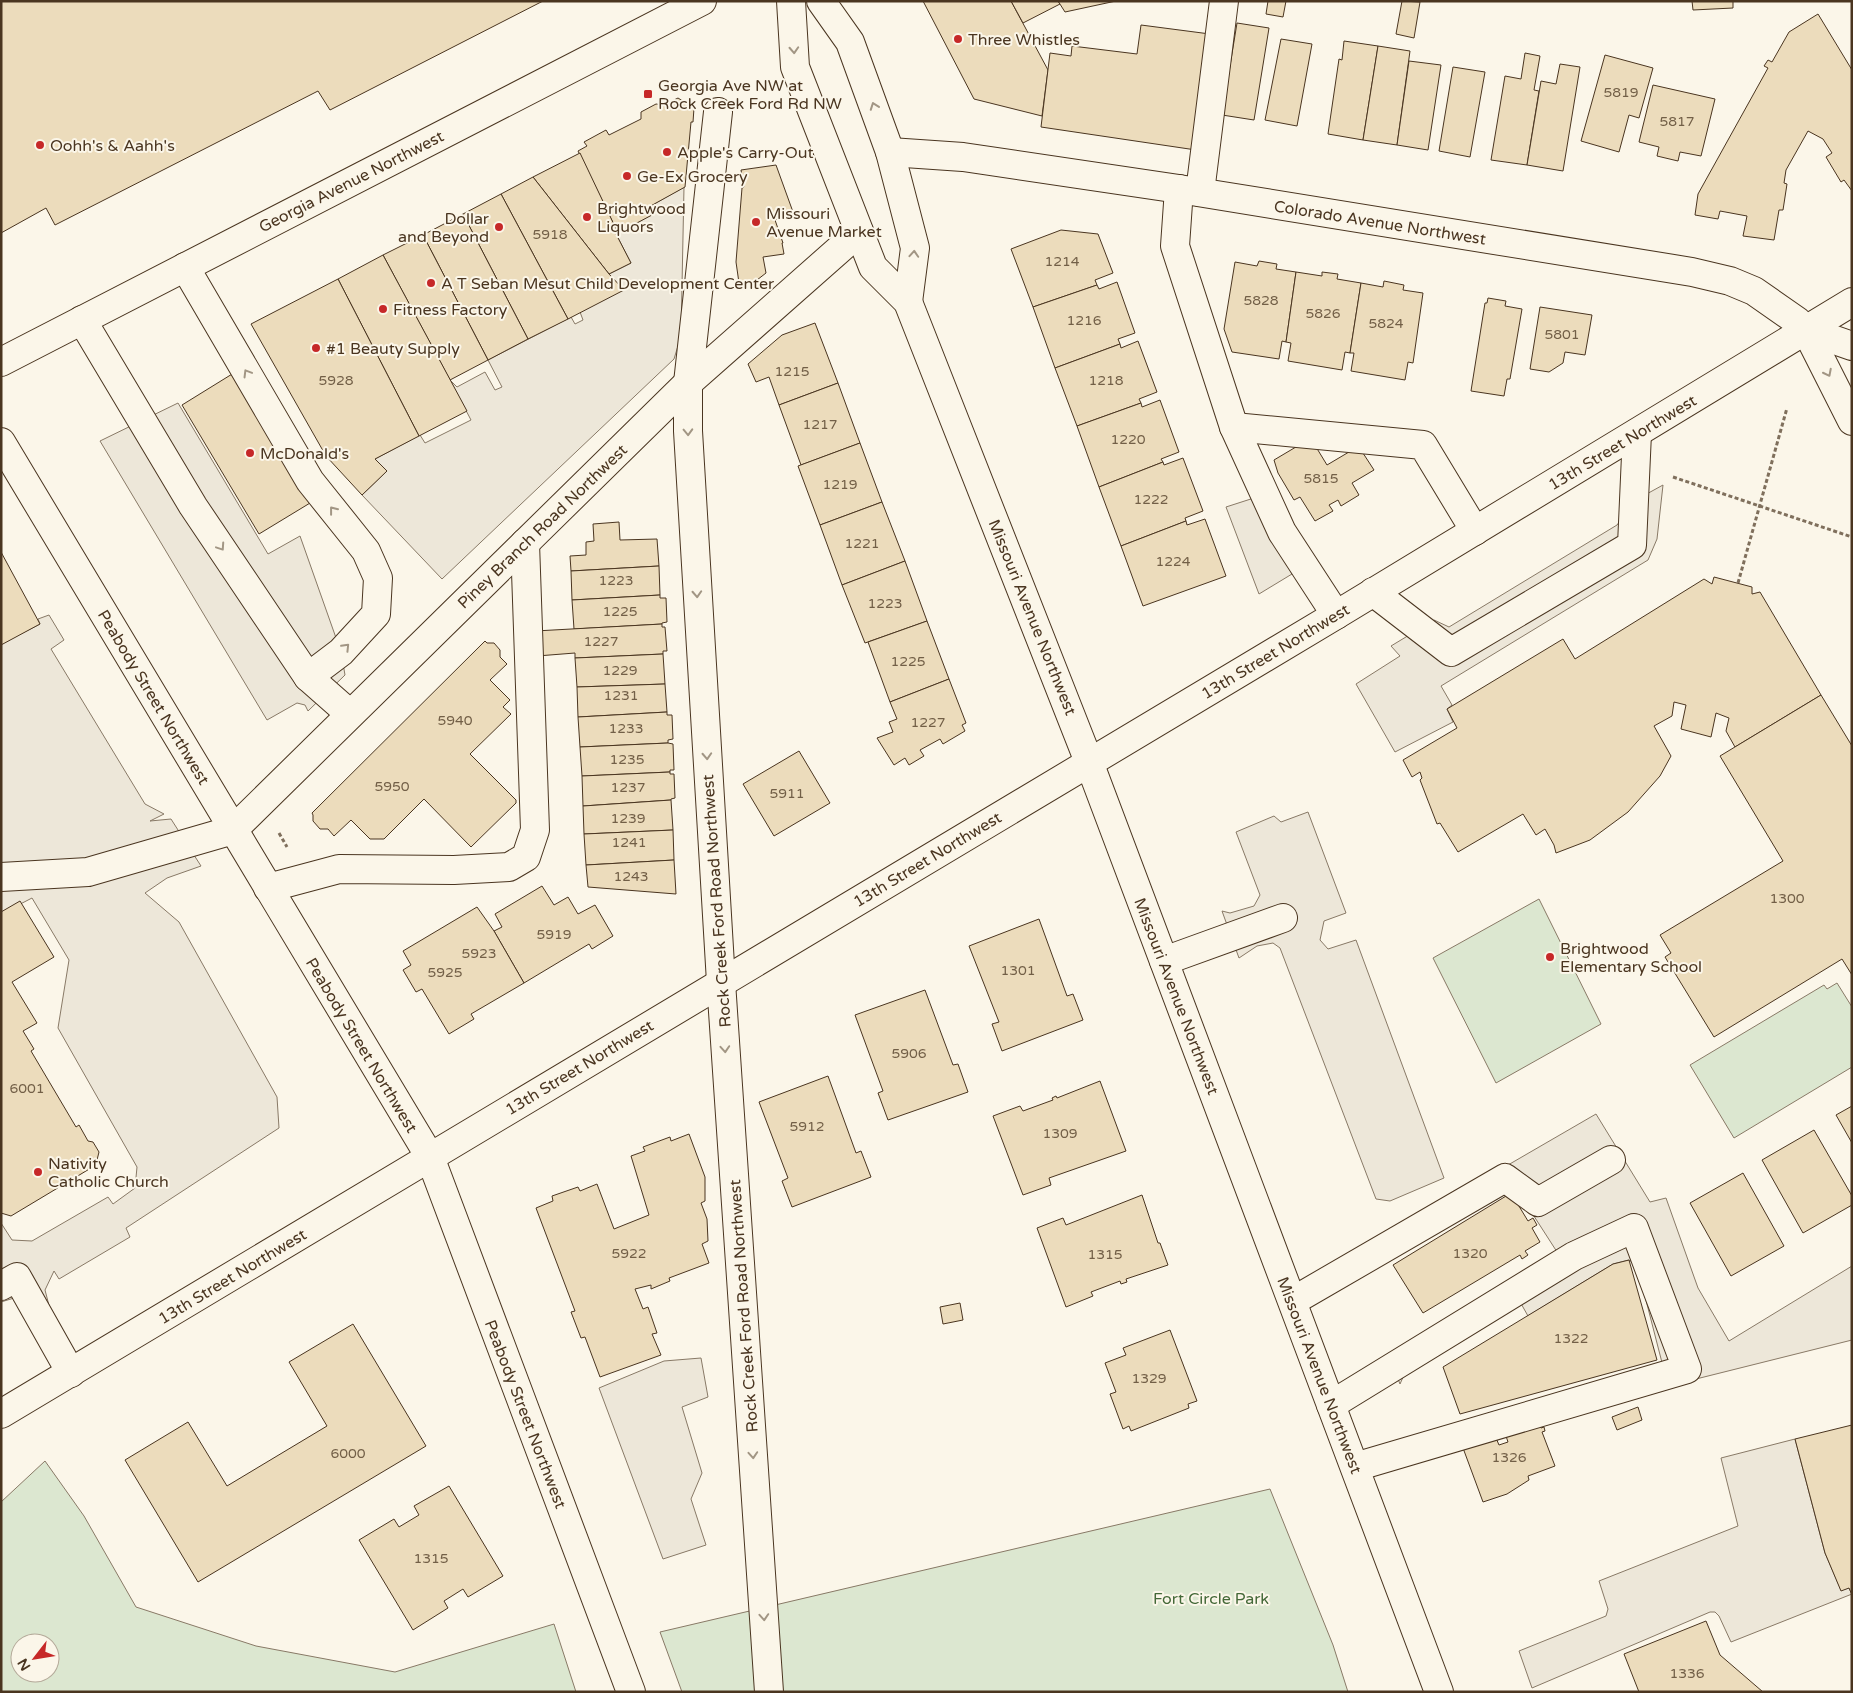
<svg xmlns="http://www.w3.org/2000/svg" width="1853" height="1693" viewBox="0 0 1853 1693" font-family="'Varela Round',sans-serif">
<style>
.green{fill:#dce7d0;stroke:#887966;fill-rule:evenodd}
.parking{fill:#ede7d9;stroke:#887966}
.building{fill:#ecdcbc;stroke:#4a3520}
.lines{fill:none;stroke-linecap:round;stroke-linejoin:round}
.minor-casing{stroke:#4a3520;stroke-width:30}
.major-casing{stroke:#4a3520;stroke-width:30}
.highway-casing{stroke:#4a3520;stroke-width:30}
.path{stroke:#7f6f5c;stroke-width:3;stroke-dasharray:4 2.5;stroke-linecap:butt}
.minor{stroke:#fbf6e9;stroke-width:28}
.major{stroke:#fbf6e9;stroke-width:28}
.highway{stroke:#fbf6e9;stroke-width:28}
.oneway{stroke:#a29684}
.poi-dot{fill:#c62828;stroke:#fbf6e9;stroke-width:2}
.labels{text-anchor:middle;stroke-width:4;stroke-linejoin:round;paint-order:stroke}
.number-label{font-size:14px;fill:#725f47}
.poi-label{font-size:16px;fill:#4a3520;stroke:#fbf6e9;text-anchor:start}
.street-label{font-size:16px;fill:#4a3520;stroke:#fbf6e9}
.park-label{font-size:16px;fill:#436837;stroke:#fbf6e9}
</style>
<rect width="100%" height="100%" fill="#fbf6e9"/>
<g class="green">
<polygon points="1539,899 1601,1024 1496,1083 1433,958"/>
<polygon points="1837,983 1852,1007 1852,1067 1734,1138 1690,1065 1824,985 1827,989"/>
<path d="M45 1461 84 1516 136 1607 256 1646 395 1672 554 1624 576 1692H1V1502ZM20 1643H50V1673H20Z"/>
<polygon points="1270,1489 1333,1645 1348,1692 682,1692 660,1632"/>
</g>
<g class="parking">
<polygon points="684,187 681,336 674,359 442,579 362,495 387,471 375,459 420,435 425,443 471,420 450,380 457,387 485,372 495,390 502,387 488,360 571,317 575,324 583,320 580,312 609,274 631,263 616,234 651,215 647,208"/>
<polygon points="178,403 268,554 300,536 341,652 345,675 308,711 305,705 297,703 267,720 100,441"/>
<polygon points="1663,485 1657,539 1648,560 1441,686 1452,705 1447,709 1453,722 1395,752 1356,684 1400,656 1391,646 1434,620 1449,627 1617,525 1623,517 1623,507"/>
<polygon points="1257,497 1292,574 1259,594 1226,507"/>
<polygon points="49,615 64,640 51,649 145,804 164,814 150,821 171,819 201,866 167,878 145,893 179,922 277,1097 279,1128 126,1228 130,1237 59,1279 54,1271 45,1290 52,1317 14,1298 1,1302 1,1223 12,1240 32,1241 108,1197 113,1204 135,1188 137,1167 58,1028 69,960 32,898 1,914 1,644 40,624 38,619"/>
<polygon points="1308,812 1346,913 1324,921 1320,940 1328,949 1356,940 1444,1178 1390,1201 1376,1199 1280,948 1273,943 1257,946 1239,958 1222,911 1230,913 1254,906 1260,895 1236,832 1274,816 1281,822"/>
<polygon points="1596,1114 1650,1202 1666,1198 1698,1288 1729,1341 1852,1266 1852,1340 1668,1386 1639,1273 1636,1265 1629,1260 1613,1264 1528,1316 1519,1300 1404,1375 1400,1384 1389,1357 1559,1255 1512,1182 1365,1274 1360,1279 1351,1256"/>
<polygon points="701,1358 708,1397 682,1407 702,1473 691,1499 706,1545 663,1559 599,1388 664,1361"/>
<polygon points="1795,1439 1825,1553 1841,1590 1849,1588 1852,1594 1731,1642 1719,1616 1715,1612 1710,1612 1532,1688 1519,1651 1606,1616 1608,1609 1599,1581 1738,1526 1721,1458"/>
</g>
<g class="building">
<polygon points="1,1 543,1 330,110 318,91 55,225 46,208 1,233"/>
<polygon points="923,1 1011,1 1048,70 1042,116 974,99"/>
<polygon points="1011,1 1058,1 1060,4 1023,23"/>
<polygon points="1058,1 1116,1 1065,12"/>
<polygon points="1268,1 1286,1 1283,17 1266,14"/>
<polygon points="1402,1 1420,2 1414,38 1396,34"/>
<polygon points="1692,1 1733,1 1733,8 1693,10"/>
<polygon points="1818,14 1852,70 1852,191 1844,180 1841,182 1826,157 1832,153 1823,139 1808,131 1786,170 1784,183 1787,184 1783,210 1779,210 1774,240 1743,236 1747,216 1720,211 1718,219 1695,215 1698,194 1768,68 1764,66 1768,60 1772,62 1789,32"/>
<polygon points="1237,23 1269,28 1254,120 1222,115"/>
<polygon points="1141,25 1210,34 1196,150 1041,127 1050,53 1071,56 1072,46 1137,54"/>
<polygon points="1281,39 1312,44 1297,126 1265,120"/>
<polygon points="1344,41 1378,46 1363,140 1328,134 1339,59 1342,60"/>
<polygon points="1378,46 1410,51 1397,145 1363,140"/>
<polygon points="1525,53 1540,56 1534,90 1539,91 1527,165 1491,160 1505,76 1521,79"/>
<polygon points="1605,55 1653,68 1639,118 1629,115 1619,152 1581,141"/>
<polygon points="1409,61 1441,65 1428,150 1397,145"/>
<polygon points="1560,64 1580,67 1563,171 1527,165 1541,81 1556,84"/>
<polygon points="1453,67 1485,72 1470,157 1439,151"/>
<polygon points="1653,85 1715,99 1701,156 1680,152 1678,161 1657,156 1659,147 1639,142"/>
<polygon points="678,98 694,108 693,122 691,122 685,187 647,208 652,215 618,233 578,151 587,146 584,142 606,130 609,135 641,119 641,112 656,104 664,105"/>
<polygon points="580,153 618,233 616,234 631,263 609,274 533,177"/>
<polygon points="776,165 793,212 775,220 783,243 782,243 784,254 763,257 766,273 757,280 739,283 736,262 742,188 744,187 741,170"/>
<polygon points="533,177 609,274 624,290 568,319 501,194"/>
<polygon points="501,194 568,319 528,339 463,214"/>
<polygon points="463,214 528,339 488,360 423,235"/>
<polygon points="1061,230 1098,234 1113,273 1095,280 1097,285 1033,307 1011,249"/>
<polygon points="423,235 488,360 450,380 383,255"/>
<polygon points="383,255 467,411 419,436 338,279"/>
<polygon points="1259,261 1277,264 1276,269 1296,272 1286,342 1282,341 1279,359 1232,352 1224,329 1235,262 1257,266"/>
<polygon points="1296,272 1322,276 1322,272 1338,274 1337,279 1361,283 1350,353 1345,352 1342,370 1288,361 1291,343 1286,342"/>
<polygon points="338,279 419,436 375,459 387,471 362,495 326,456 251,324"/>
<polygon points="1384,281 1404,285 1403,290 1423,293 1413,363 1408,362 1405,380 1351,371 1354,353 1350,353 1361,283 1383,287"/>
<polygon points="1117,282 1135,333 1118,339 1120,344 1055,368 1033,307 1097,285 1099,289"/>
<polygon points="1488,298 1506,301 1505,306 1522,309 1510,379 1507,379 1504,396 1471,391 1485,303 1487,303"/>
<polygon points="1540,307 1592,315 1585,355 1565,352 1563,363 1549,372 1530,369"/>
<polygon points="815,323 838,383 779,405 769,377 756,382 748,364 782,335"/>
<polygon points="1138,341 1157,392 1139,399 1141,403 1077,426 1055,368 1120,344 1121,348"/>
<polygon points="237,371 315,500 259,534 182,405"/>
<polygon points="838,383 860,443 801,465 779,405"/>
<polygon points="1160,400 1179,452 1161,459 1163,462 1099,487 1077,426 1141,403 1142,407"/>
<polygon points="1306,441 1313,442 1327,465 1354,449 1361,450 1374,470 1352,483 1359,495 1341,506 1338,500 1329,505 1333,511 1315,521 1300,497 1294,500 1278,473 1274,460"/>
<polygon points="860,443 882,502 820,525 798,466"/>
<polygon points="1183,458 1203,511 1185,518 1186,521 1121,546 1099,487 1163,462 1164,465"/>
<polygon points="882,502 905,561 842,585 820,525"/>
<polygon points="1205,519 1226,576 1143,606 1121,546 1186,521 1187,525"/>
<polygon points="619,522 620,540 657,539 659,566 571,571 570,556 586,555 586,542 594,541 593,524"/>
<polygon points="1,552 40,624 1,645"/>
<polygon points="905,561 927,621 865,643 842,585"/>
<polygon points="659,566 660,595 572,600 571,571"/>
<polygon points="1714,577 1752,587 1752,594 1760,592 1821,695 1735,747 1726,731 1729,718 1716,713 1711,737 1681,729 1686,705 1674,702 1672,716 1654,726 1671,756 1660,776 1628,812 1590,840 1556,853 1554,845 1545,829 1536,835 1523,814 1458,852 1440,823 1437,824 1420,780 1422,778 1420,772 1412,777 1403,760 1457,728 1447,709 1563,639 1575,659 1704,579 1712,584"/>
<polygon points="660,595 660,598 666,598 667,622 662,623 662,624 574,629 572,600"/>
<polygon points="927,621 949,679 890,702 868,642"/>
<polygon points="662,624 662,627 665,627 667,651 663,651 663,654 575,658 575,653 537,656 535,631"/>
<polygon points="485,641 487,643 494,643 500,650 500,657 507,664 490,680 510,700 503,707 511,714 470,754 516,800 516,803 471,847 424,799 384,839 370,839 351,820 334,836 328,829 320,829 313,821 313,815 312,813"/>
<polygon points="663,654 665,684 577,687 575,658"/>
<polygon points="949,679 966,723 962,725 965,731 943,744 940,739 920,750 924,756 909,765 905,758 894,765 877,738 893,732 889,722 897,719 890,702"/>
<polygon points="665,684 667,712 578,717 577,687"/>
<polygon points="1821,695 1852,746 1852,975 1842,959 1714,1037 1665,957 1671,953 1660,935 1783,861 1720,756"/>
<polygon points="667,712 667,715 672,715 673,739 668,740 668,743 580,747 578,717"/>
<polygon points="668,743 673,744 674,770 670,770 670,772 582,776 580,747"/>
<polygon points="799,751 830,803 774,836 743,784"/>
<polygon points="670,772 670,774 674,774 675,798 671,799 671,800 583,806 582,776"/>
<polygon points="671,800 673,830 584,834 583,806"/>
<polygon points="673,830 674,860 586,865 584,834"/>
<polygon points="674,860 676,894 588,887 586,865"/>
<polygon points="542,886 554,905 568,897 578,914 595,905 613,936 592,949 589,944 524,983 494,931 502,927 495,914"/>
<polygon points="20,901 54,957 12,982 37,1023 23,1031 34,1049 31,1051 76,1127 79,1125 88,1141 93,1142 99,1152 97,1160 89,1165 91,1168 11,1216 1,1213 1,912"/>
<polygon points="477,907 494,931 524,983 471,1014 474,1019 449,1034 422,989 416,992 403,970 411,965 403,951"/>
<polygon points="1039,919 1067,996 1073,994 1083,1020 1002,1051 992,1024 999,1022 969,946"/>
<polygon points="925,990 953,1065 958,1064 968,1092 888,1120 878,1093 883,1091 855,1015"/>
<polygon points="828,1076 856,1153 861,1151 871,1177 792,1207 782,1181 788,1178 759,1102"/>
<polygon points="1100,1081 1126,1151 1049,1178 1051,1185 1023,1195 993,1116 1020,1106 1023,1111 1053,1100 1052,1098 1056,1096 1057,1098"/>
<polygon points="1852,1106 1852,1143 1836,1115"/>
<polygon points="1814,1130 1852,1196 1852,1205 1803,1233 1762,1160"/>
<polygon points="689,1134 705,1177 705,1201 701,1203 707,1219 708,1241 702,1244 709,1263 669,1278 670,1281 651,1289 651,1285 635,1289 643,1309 648,1307 657,1333 652,1334 661,1355 600,1377 585,1337 581,1338 571,1312 575,1311 536,1208 553,1201 552,1196 578,1187 580,1191 597,1184 614,1229 649,1215 631,1156 645,1151 643,1147 670,1137 671,1141"/>
<polygon points="1743,1173 1784,1246 1731,1276 1690,1203"/>
<polygon points="1511,1193 1528,1221 1533,1218 1537,1225 1532,1228 1540,1242 1525,1251 1528,1255 1522,1259 1520,1255 1423,1313 1393,1265"/>
<polygon points="1142,1195 1158,1243 1160,1243 1168,1265 1126,1279 1127,1282 1121,1284 1120,1281 1091,1292 1093,1296 1066,1307 1037,1228 1063,1218 1066,1225"/>
<polygon points="1629,1260 1657,1360 1460,1414 1443,1367 1613,1264"/>
<polygon points="960,1303 963,1320 943,1324 940,1307"/>
<polygon points="353,1324 426,1446 198,1582 125,1460 188,1422 227,1486 327,1426 289,1362"/>
<polygon points="1170,1330 1197,1401 1188,1404 1189,1408 1131,1431 1129,1426 1123,1429 1110,1394 1116,1392 1105,1363 1126,1355 1123,1348"/>
<polygon points="1638,1407 1642,1420 1617,1430 1612,1417"/>
<polygon points="1852,1425 1852,1595 1849,1588 1841,1591 1825,1553 1795,1439"/>
<polygon points="1540,1426 1541,1428 1544,1427 1545,1431 1542,1432 1555,1466 1528,1476 1529,1480 1507,1494 1483,1502 1463,1448 1496,1438 1499,1445 1508,1442 1506,1436"/>
<polygon points="449,1486 503,1576 468,1597 463,1589 444,1601 448,1608 413,1630 359,1540 394,1519 399,1527 419,1515 414,1506"/>
<polygon points="1706,1621 1720,1655 1763,1692 1639,1692 1624,1654"/>
</g>
<g class="lines">
<g class="minor-casing">
<g id="minor">
<polyline points="718,112 688,383 688,431 721,982 769,1692"/>
<polyline points="890,152 963,157 1179,189 1692,272 1730,281 1754,291 1797,321 1806,330 1852,346"/>
<polyline points="1179,189 1175,246 1234,427 1282,532 1336,615"/>
<polyline points="1200,192 1224,1"/>
<polyline points="185,267 310,481 366,551 378,578 376,614 341,652 308,677"/>
<polyline points="82,320 193,506 308,677 350,714"/>
<polyline points="1806,330 1852,421"/>
<polyline points="1234,427 1423,445 1475,531"/>
<polyline points="1,442 430,1157 631,1692"/>
<polyline points="1373,592 1451,652 1632,545 1637,433"/>
<polyline points="1,877 88,872 233,830 688,383 859,232"/>
<polyline points="268,888 339,869 454,870 509,867 526,857 535,830 525,543"/>
<polyline points="1164,961 1283,918"/>
<polyline points="1,1286 17,1277 71,1373"/>
<polyline points="1293,1301 1505,1178 1538,1202 1611,1160"/>
<polyline points="1331,1405 1574,1256 1634,1228 1687,1369 1355,1467"/>
<polyline points="1,1414 1336,615 1852,302"/>
</g>
</g>
<g class="major-casing">
<g id="major">
<polyline points="791,1 795,67 873,267 908,302 1089,762 1439,1692"/>
<polyline points="821,1 850,42 890,152 915,248 908,302"/>
</g>
</g>
<g class="highway-casing">
<polyline id="highway" points="1,362 702,1"/>
</g>
<g class="path">
<polyline points="1673,477 1852,537"/>
<polyline points="1738,583 1787,408"/>
<polyline points="279,833 287,847"/>
</g>
<use href="#minor" class="minor"/>
<use href="#major" class="major"/>
<use href="#highway" class="highway"/>
</g>
<defs><path id="oneway-chevron" d="M-2-3.5L2.5 0L-2 3.5" fill="none" stroke-width="1.6" stroke-linecap="round" stroke-linejoin="round" transform="scale(1.25)"/></defs>
<g class="oneway">
<use href="#oneway-chevron" transform="translate(794 50) rotate(87)"/>
<use href="#oneway-chevron" transform="translate(874 106) rotate(-110)"/>
<use href="#oneway-chevron" transform="translate(914 254) rotate(-86)"/>
<use href="#oneway-chevron" transform="translate(247 373) rotate(-121)"/>
<use href="#oneway-chevron" transform="translate(1828 373) rotate(63)"/>
<use href="#oneway-chevron" transform="translate(688 432) rotate(88)"/>
<use href="#oneway-chevron" transform="translate(333 510) rotate(-128)"/>
<use href="#oneway-chevron" transform="translate(221 547) rotate(56)"/>
<use href="#oneway-chevron" transform="translate(697 594) rotate(87)"/>
<use href="#oneway-chevron" transform="translate(346 647) rotate(-46)"/>
<use href="#oneway-chevron" transform="translate(707 756) rotate(87)"/>
<use href="#oneway-chevron" transform="translate(725 1049) rotate(86)"/>
<use href="#oneway-chevron" transform="translate(753 1455) rotate(86)"/>
<use href="#oneway-chevron" transform="translate(764 1617) rotate(86)"/>
</g>
<g class="poi-dot">
<circle cx="958" cy="39" r="5"/>
<rect x="643" y="89" width="10" height="10" rx="2.5"/>
<circle cx="40" cy="145" r="5"/>
<circle cx="667" cy="152" r="5"/>
<circle cx="627" cy="176" r="5"/>
<circle cx="587" cy="217" r="5"/>
<circle cx="756" cy="222" r="5"/>
<circle cx="499" cy="227" r="5"/>
<circle cx="431" cy="283" r="5"/>
<circle cx="383" cy="309" r="5"/>
<circle cx="316" cy="348" r="5"/>
<circle cx="250" cy="453" r="5"/>
<circle cx="1550" cy="957" r="5"/>
<circle cx="38" cy="1172" r="5"/>
</g>
<g class="labels">
<g class="number-label">
<text x="1621" y="97">5819</text>
<text x="1677" y="126">5817</text>
<text x="550" y="239">5918</text>
<text x="1062" y="266">1214</text>
<text x="1261" y="305">5828</text>
<text x="1323" y="318">5826</text>
<text x="1084" y="325">1216</text>
<text x="1386" y="328">5824</text>
<text x="1562" y="339">5801</text>
<text x="792" y="376">1215</text>
<text x="336" y="385">5928</text>
<text x="1106" y="385">1218</text>
<text x="820" y="429">1217</text>
<text x="1128" y="444">1220</text>
<text x="1321" y="483">5815</text>
<text x="840" y="489">1219</text>
<text x="1151" y="504">1222</text>
<text x="862" y="548">1221</text>
<text x="1173" y="566">1224</text>
<text x="616" y="585">1223</text>
<text x="885" y="608">1223</text>
<text x="620" y="616">1225</text>
<text x="601" y="646">1227</text>
<text x="908" y="666">1225</text>
<text x="620" y="675">1229</text>
<text x="621" y="700">1231</text>
<text x="455" y="725">5940</text>
<text x="928" y="727">1227</text>
<text x="626" y="733">1233</text>
<text x="627" y="764">1235</text>
<text x="392" y="791">5950</text>
<text x="628" y="792">1237</text>
<text x="787" y="798">5911</text>
<text x="628" y="823">1239</text>
<text x="629" y="847">1241</text>
<text x="631" y="881">1243</text>
<text x="1787" y="903">1300</text>
<text x="554" y="939">5919</text>
<text x="479" y="958">5923</text>
<text x="1018" y="975">1301</text>
<text x="445" y="977">5925</text>
<text x="909" y="1058">5906</text>
<text x="27" y="1093">6001</text>
<text x="807" y="1131">5912</text>
<text x="1060" y="1138">1309</text>
<text x="629" y="1258">5922</text>
<text x="1470" y="1258">1320</text>
<text x="1105" y="1259">1315</text>
<text x="1571" y="1343">1322</text>
<text x="1149" y="1383">1329</text>
<text x="348" y="1458">6000</text>
<text x="1509" y="1462">1326</text>
<text x="431" y="1563">1315</text>
<text x="1687" y="1678">1336</text>
</g>
<g class="poi-label">
<text x="968" y="45">Three Whistles</text>
<text x="658" y="91">Georgia Ave NW at<tspan x="658" dy="18">Rock Creek Ford Rd NW</tspan></text>
<text x="50" y="151">Oohh's &amp; Aahh's</text>
<text x="677" y="158">Apple's Carry-Out</text>
<text x="637" y="182">Ge-Ex Grocery</text>
<text x="597" y="214">Brightwood<tspan x="597" dy="18">Liquors</tspan></text>
<text x="766" y="219">Missouri<tspan x="766" dy="18">Avenue Market</tspan></text>
<text x="489" y="224" text-anchor="end">Dollar<tspan x="489" dy="18">and Beyond</tspan></text>
<text x="441" y="289">A T Seban Mesut Child Development Center</text>
<text x="393" y="315">Fitness Factory</text>
<text x="326" y="354">#1 Beauty Supply</text>
<text x="260" y="459">McDonald's</text>
<text x="1560" y="954">Brightwood<tspan x="1560" dy="18">Elementary School</tspan></text>
<text x="48" y="1169">Nativity<tspan x="48" dy="18">Catholic Church</tspan></text>
</g>
<g class="street-label">
<text transform="translate(351 181) rotate(-27)" y="6">Georgia Avenue Northwest</text>
<text transform="translate(1380 222) rotate(9)" y="6">Colorado Avenue Northwest</text>
<text transform="translate(1622 442) rotate(-31)" y="6">13th Street Northwest</text>
<text transform="translate(542 526) rotate(-44)" y="6">Piney Branch Road Northwest</text>
<text transform="translate(1033 617) rotate(68)" y="6">Missouri Avenue Northwest</text>
<text transform="translate(1275 651) rotate(-31)" y="6">13th Street Northwest</text>
<text transform="translate(154 697) rotate(59)" y="6">Peabody Street Northwest</text>
<text transform="translate(927 859) rotate(-31)" y="6">13th Street Northwest</text>
<text transform="translate(716 901) rotate(-94)" y="6">Rock Creek Ford Road Northwest</text>
<text transform="translate(1177 996) rotate(69)" y="6">Missouri Avenue Northwest</text>
<text transform="translate(362 1045) rotate(59)" y="6">Peabody Street Northwest</text>
<text transform="translate(579 1067) rotate(-31)" y="6">13th Street Northwest</text>
<text transform="translate(232 1276) rotate(-31)" y="6">13th Street Northwest</text>
<text transform="translate(743 1306) rotate(-94)" y="6">Rock Creek Ford Road Northwest</text>
<text transform="translate(1320 1375) rotate(69)" y="6">Missouri Avenue Northwest</text>
<text transform="translate(526 1414) rotate(69)" y="6">Peabody Street Northwest</text>
</g>
<g class="park-label">
<text x="1211" y="1604">Fort Circle Park</text>
</g>
</g>
<rect width="1853" height="1693" fill="none" stroke="#4a3520" stroke-width="5"/>
<g transform="translate(35 1658) rotate(239)"><circle r="24" fill="#fbf6e9" stroke="#b4a999"/>
<path d="M0-4L9 19L0 12L-9 19Z" fill="#c62828"/>
<text y="-8" font-size="14" font-weight="bold" text-anchor="middle" fill="#4a3520">N</text>
</g>
</svg>
